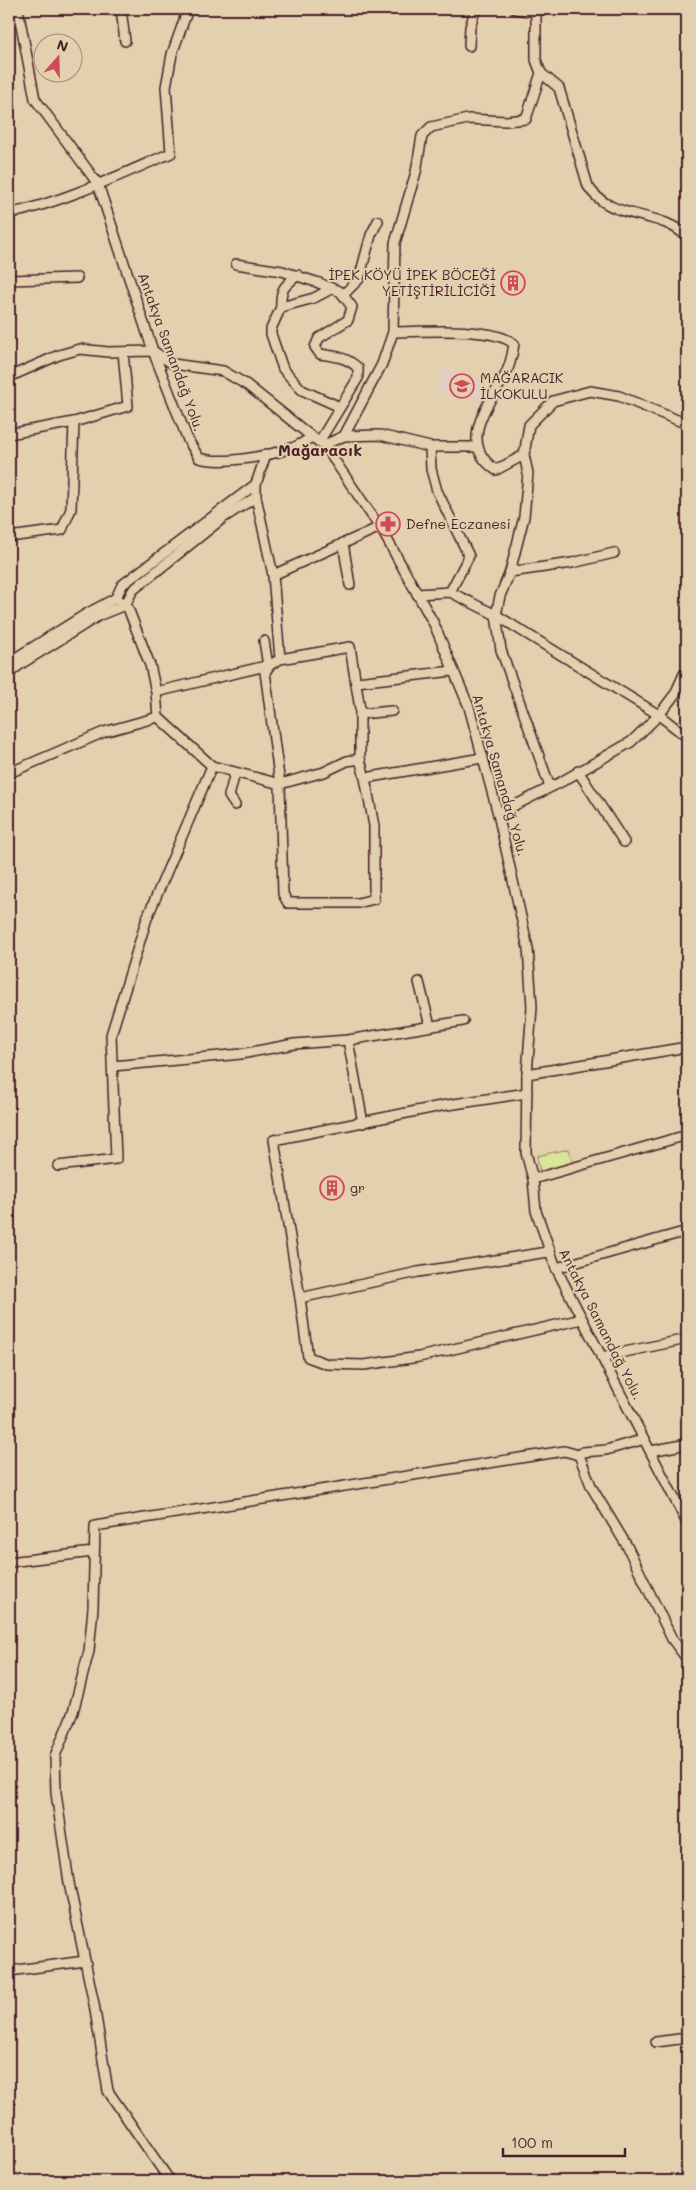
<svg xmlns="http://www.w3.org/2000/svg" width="696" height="2190" viewBox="0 0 696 2190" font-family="Mali,sans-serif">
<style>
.built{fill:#e2cdc3}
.green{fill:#d9e598;stroke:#928262}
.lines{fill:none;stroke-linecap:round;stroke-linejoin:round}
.minor-casing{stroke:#4a1f2b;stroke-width:12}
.minor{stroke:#e3d0ae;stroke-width:9}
.labels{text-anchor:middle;stroke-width:4;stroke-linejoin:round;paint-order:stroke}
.poi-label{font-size:14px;fill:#4a1f2b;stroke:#e3d0ae;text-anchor:start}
.street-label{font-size:14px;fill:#4a1f2b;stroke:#e3d0ae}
.quarter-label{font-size:16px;font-weight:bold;fill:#4a1f2b;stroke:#e3d0ae}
</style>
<rect width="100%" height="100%" fill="#e3d0ae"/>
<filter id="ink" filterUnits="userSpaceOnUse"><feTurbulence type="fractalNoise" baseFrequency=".02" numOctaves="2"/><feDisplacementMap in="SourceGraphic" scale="10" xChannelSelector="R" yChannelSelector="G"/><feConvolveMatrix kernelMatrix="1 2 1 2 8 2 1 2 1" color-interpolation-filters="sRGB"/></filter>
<g filter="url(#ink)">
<polygon class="built" points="442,369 485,379 481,400 438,392"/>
<polygon class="green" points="569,1149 573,1165 540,1172 537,1156"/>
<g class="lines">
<g class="minor-casing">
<g id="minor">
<path d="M18 9 35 99 98 184 153 351 188 440 199 458C223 465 268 456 291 448 299 446 305 441 312 437L324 445 383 532 434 624 469 707 498 814 528 948 532 1007 527 1074 526 1153 533 1179 536 1211 556 1268 687 1523"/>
<polyline points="121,9 125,41"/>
<polyline points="515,9 536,12"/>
<polyline points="469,46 470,27 475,11 479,9"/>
<path d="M541 73 559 88 588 186C610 222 661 209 687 237"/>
<path d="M9 214C65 201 118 176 171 153L166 87 172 54 188 9"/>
<path d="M236 264 282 271 319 283 341 292 352 307 348 320 319 338 315 347 320 354C334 356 347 357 358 368V378L319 442"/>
<polyline points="9,280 77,278"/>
<polyline points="331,289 314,298 281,307 271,329 271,334 283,369 302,390 340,407"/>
<polyline points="343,295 359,279 371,235 378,221"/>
<path d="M281 307C280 289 284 286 298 275"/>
<path d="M393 332C422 332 494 326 514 344 512 358 509 370 502 381 484 410 459 445 496 470L524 455"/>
<polyline points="9,377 59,355 80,349 108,352 153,351 173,364 223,371 247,385 312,437"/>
<polyline points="9,434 74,422"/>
<polyline points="344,436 380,435 430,447 477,447"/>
<polyline points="324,445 344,436 382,364 393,332 395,243 416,172 422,136 431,127 468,119 506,121 526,119 541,73 536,60 536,9"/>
<polyline points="430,447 431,469 437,491 469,556 450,592"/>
<polyline points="266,454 256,484 256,497 273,575 280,659 350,647 360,709 360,759 365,778 374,826 374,899 358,903 288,903 283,894 280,784 265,672 270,665 280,659"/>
<polyline points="9,537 62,530 71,509 74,422 128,406 123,352"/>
<polyline points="343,543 350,585"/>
<polyline points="510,572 572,563 614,553"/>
<polyline points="273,575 380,527"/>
<polyline points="417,594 450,592 496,615 659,715 687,737"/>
<polyline points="116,598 128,608 150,665 156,692 158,717 212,766 280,784 324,772 347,761 360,759"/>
<polyline points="264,641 268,666"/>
<polyline points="9,662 86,614 116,598 122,585 256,484"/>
<polyline points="9,673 21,664 100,615 125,605 133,590 223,518 256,497"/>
<polyline points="357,682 453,671"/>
<polyline points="156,692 270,665"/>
<polyline points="360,714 392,711"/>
<polyline points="578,771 624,842"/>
<polyline points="9,773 104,732 158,717"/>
<polyline points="365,778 482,758"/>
<polyline points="550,787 501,650 496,615 500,596 510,572 524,517 528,473 524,455 529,425 553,401 590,391 619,396 687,424"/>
<polyline points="235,805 229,796 235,773"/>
<polyline points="498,814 561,782 631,742 659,715 675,694 684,674 687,673"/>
<polyline points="419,982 430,1026"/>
<polyline points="348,1040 363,1123"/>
<polyline points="113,1066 241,1054 294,1044 348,1040 463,1021"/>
<polyline points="527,1074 687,1047"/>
<polyline points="527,1093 441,1106 274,1140 300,1298 308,1357 327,1364 364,1365 419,1357 582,1319"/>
<polyline points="58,1166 116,1159 111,1035 147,918 212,766"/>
<polyline points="533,1179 687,1135"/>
<polyline points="556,1268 687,1231"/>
<polyline points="300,1298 418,1272 548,1252"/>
<polyline points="601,1357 687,1339"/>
<polyline points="651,1451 687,1444"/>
<polyline points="579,1455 592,1488 627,1546 672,1639 687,1659"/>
<polyline points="9,1562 93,1552"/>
<polyline points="9,1971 85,1961"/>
<polyline points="656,2042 687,2038"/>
<polyline points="170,2181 108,2091 94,2004 69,1883 56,1793 55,1756 73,1712 89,1651 93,1608 95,1526 564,1451 579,1455 583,1452 606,1450 645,1439"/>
</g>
</g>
<use href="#minor" class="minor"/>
</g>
</g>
<defs>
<g id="building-ring" transform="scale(1.25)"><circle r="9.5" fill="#e3d0ae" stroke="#d1495b" stroke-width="1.5"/><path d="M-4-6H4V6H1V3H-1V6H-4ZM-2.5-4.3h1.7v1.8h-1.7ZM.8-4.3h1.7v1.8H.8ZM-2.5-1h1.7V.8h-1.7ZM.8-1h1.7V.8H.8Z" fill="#d1495b"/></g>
<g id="school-ring" transform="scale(1.25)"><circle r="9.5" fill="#e3d0ae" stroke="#d1495b" stroke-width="1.5"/><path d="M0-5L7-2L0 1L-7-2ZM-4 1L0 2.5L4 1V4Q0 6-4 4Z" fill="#d1495b"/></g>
<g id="pharmacy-ring" transform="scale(1.25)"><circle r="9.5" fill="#e3d0ae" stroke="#d1495b" stroke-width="1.5"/><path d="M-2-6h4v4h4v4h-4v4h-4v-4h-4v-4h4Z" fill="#d1495b"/></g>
</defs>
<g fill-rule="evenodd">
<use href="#building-ring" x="513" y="283"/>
<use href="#school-ring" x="462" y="386"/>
<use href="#pharmacy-ring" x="388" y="524"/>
<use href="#building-ring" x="332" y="1188"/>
</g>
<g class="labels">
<g class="poi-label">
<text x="496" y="280" text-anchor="end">İPEK KÖYÜ İPEK BÖCEĞİ<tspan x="496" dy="16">YETİŞTİRİLİCİĞİ</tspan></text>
<text x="480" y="383">MAĞARACIK<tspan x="480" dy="16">İLKOKULU</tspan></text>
<text x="406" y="529">Defne Eczanesi</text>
<text x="350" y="1193">gr</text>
</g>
<g class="street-label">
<text transform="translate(171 352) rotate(70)" y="5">Antakya Samandağ Yolu.</text>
<text transform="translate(500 775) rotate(74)" y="5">Antakya Samandağ Yolu.</text>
<text transform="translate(601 1324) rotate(63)" y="5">Antakya Samandağ Yolu.</text>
</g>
<g class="quarter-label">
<text x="320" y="456">Mağaracık</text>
</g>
</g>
<rect width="696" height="2190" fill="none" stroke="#e3d0ae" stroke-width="30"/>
<rect x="15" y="15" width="666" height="2160" fill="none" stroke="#4a1f2b" stroke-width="2" filter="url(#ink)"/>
<g transform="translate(58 58) rotate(20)"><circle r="24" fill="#e3d0ae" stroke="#a6897a"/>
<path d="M0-4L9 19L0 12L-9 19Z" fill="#d1495b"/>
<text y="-8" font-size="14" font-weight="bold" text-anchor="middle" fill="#4a1f2b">N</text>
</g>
<path d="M503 2148v8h122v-8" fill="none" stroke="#4a1f2b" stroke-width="2.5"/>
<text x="511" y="2148" font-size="15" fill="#4a1f2b" stroke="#e3d0ae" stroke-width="4" paint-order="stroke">100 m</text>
</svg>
